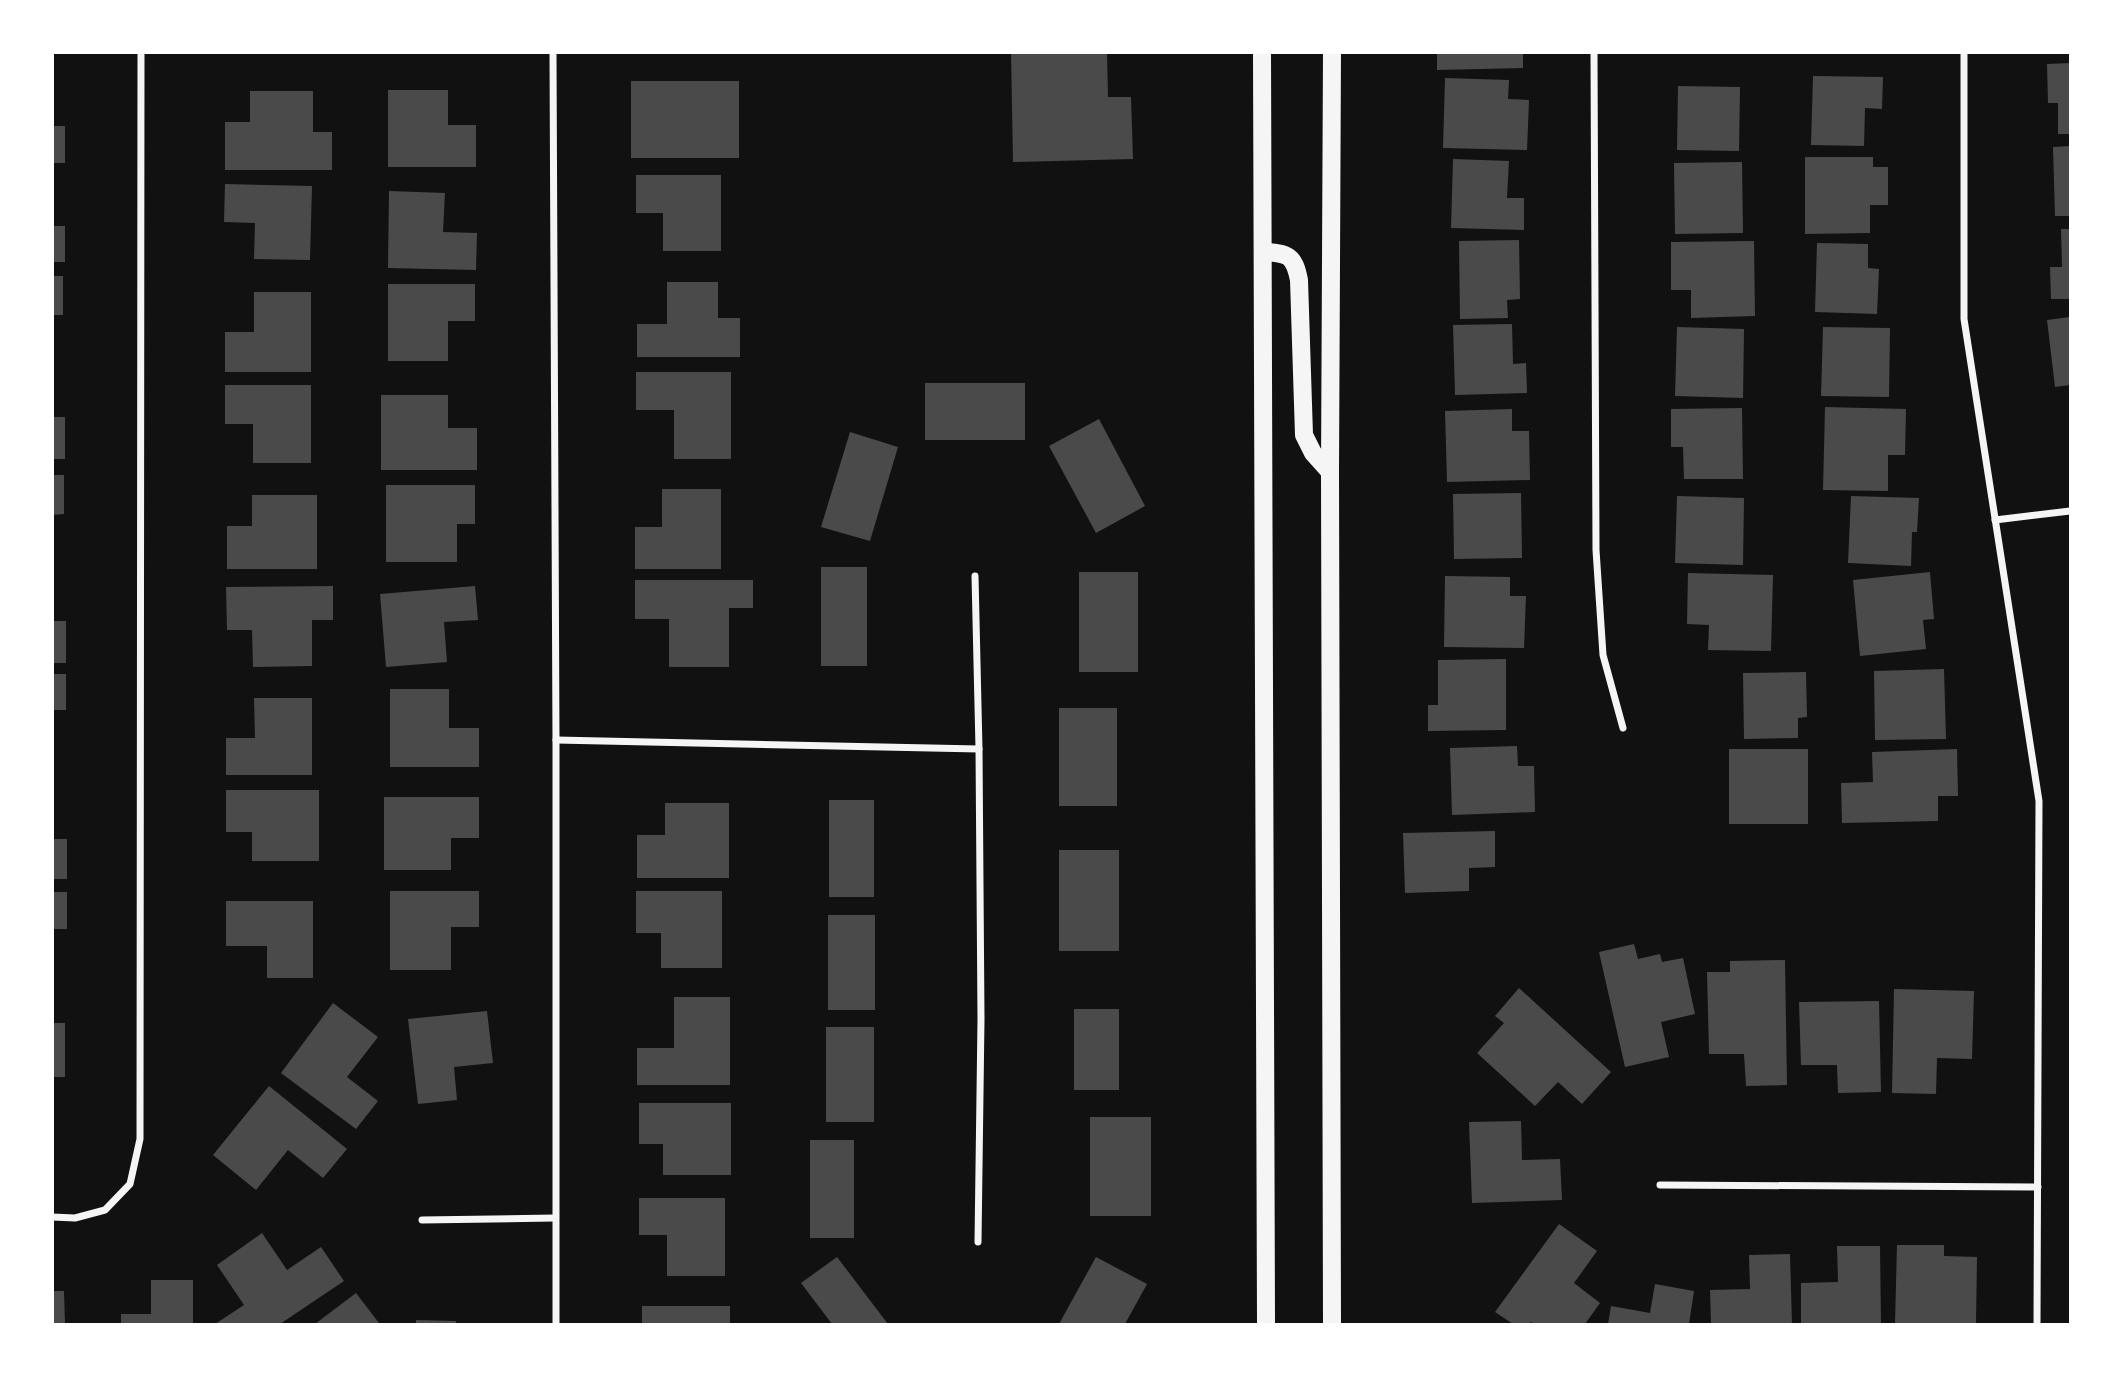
<svg xmlns="http://www.w3.org/2000/svg" width="2123" height="1377" viewBox="0 0 2123 1377" font-family="Inter,sans-serif">
<style>
.building{fill:#4a4a4a}
.lines{fill:none;stroke-linecap:round;stroke-linejoin:round}
.minor{stroke:#f5f5f5;stroke-width:7}
.primary{stroke:#f5f5f5;stroke-width:18}
</style>
<rect width="100%" height="100%" fill="#111"/>
<g class="building">
<polygon points="1011,52 1107,52 1108,97 1131,97 1133,159 1013,162"/>
<polygon points="1437,52 1523,52 1523,68 1437,70"/>
<polygon points="2070,63 2070,134 2058,134 2058,103 2048,103 2047,64"/>
<polygon points="1813,76 1883,77 1882,109 1865,108 1864,146 1811,145"/>
<polygon points="1445,78 1509,80 1508,99 1529,100 1527,150 1443,148"/>
<rect x="631" y="81" width="108" height="77"/>
<polygon points="1678,86 1740,87 1739,151 1677,150"/>
<polygon points="388,90 448,90 448,125 476,125 476,167 388,167"/>
<polygon points="250,91 313,91 313,132 332,132 332,170 225,170 225,122 250,122"/>
<rect x="52" y="126" width="13" height="37"/>
<polygon points="2070,146 2070,216 2055,216 2053,147"/>
<polygon points="1805,157 1873,157 1873,167 1888,167 1888,205 1870,205 1870,233 1805,234"/>
<polygon points="1453,159 1509,161 1507,198 1524,198 1524,230 1451,228"/>
<polygon points="1742,162 1743,233 1675,234 1674,163"/>
<polygon points="636,175 721,175 721,251 663,251 663,213 636,213"/>
<polygon points="225,184 312,186 310,260 254,259 255,223 224,222"/>
<polygon points="389,191 445,193 443,232 477,233 476,270 388,268"/>
<rect x="52" y="226" width="13" height="36"/>
<polygon points="2061,229 2070,229 2070,299 2051,299 2050,267 2062,267"/>
<polygon points="1519,240 1520,299 1507,300 1508,318 1460,319 1459,241"/>
<polygon points="1754,241 1755,316 1691,318 1691,290 1671,290 1671,242"/>
<polygon points="1817,243 1868,244 1868,268 1879,269 1877,314 1815,312"/>
<rect x="52" y="276" width="11" height="39"/>
<polygon points="667,282 718,282 718,318 740,318 740,357 637,357 637,324 667,324"/>
<polygon points="388,284 475,284 475,321 448,321 448,361 388,361"/>
<polygon points="254,292 311,292 311,372 225,372 225,332 254,332"/>
<polygon points="2070,317 2070,385 2055,387 2047,320"/>
<polygon points="1512,324 1513,364 1526,363 1527,393 1455,395 1453,325"/>
<polygon points="1677,327 1744,329 1743,398 1675,396"/>
<polygon points="1823,327 1890,328 1889,397 1821,396"/>
<polygon points="636,372 731,372 731,459 674,459 674,410 636,410"/>
<rect x="925" y="383" width="100" height="57"/>
<polygon points="225,385 311,385 311,463 253,463 253,424 225,424"/>
<polygon points="381,395 448,395 448,428 477,428 477,470 381,470"/>
<polygon points="1825,407 1906,409 1905,455 1888,455 1888,491 1823,490"/>
<polygon points="1742,408 1743,479 1684,479 1683,447 1671,447 1671,409"/>
<polygon points="1512,409 1512,431 1529,431 1530,480 1447,482 1445,411"/>
<rect x="52" y="417" width="13" height="42"/>
<polygon points="1099,419 1145,506 1096,533 1049,446"/>
<polygon points="850,432 898,447 870,541 821,527"/>
<polygon points="52,475 64,475 64,514 52,515"/>
<polygon points="386,485 475,485 475,524 457,524 457,562 386,562"/>
<polygon points="662,489 721,489 721,569 635,569 635,527 662,527"/>
<polygon points="1521,493 1522,558 1454,559 1453,494"/>
<polygon points="252,495 317,495 317,569 227,569 227,526 252,526"/>
<polygon points="1677,496 1744,498 1743,565 1675,563"/>
<polygon points="1851,496 1919,498 1917,532 1912,532 1911,566 1848,563"/>
<rect x="821" y="567" width="46" height="99"/>
<rect x="1079" y="572" width="59" height="100"/>
<polygon points="1930,572 1934,619 1923,620 1926,649 1860,656 1853,580"/>
<polygon points="1688,573 1773,575 1771,651 1708,650 1709,625 1687,624"/>
<polygon points="1445,576 1510,577 1510,596 1526,596 1524,648 1444,647"/>
<polygon points="635,580 753,580 753,608 729,608 729,667 669,667 669,619 635,619"/>
<polygon points="333,586 333,620 312,620 312,666 253,667 252,630 227,630 226,587"/>
<polygon points="475,586 478,620 444,622 447,662 386,667 380,594"/>
<rect x="52" y="621" width="14" height="42"/>
<polygon points="1506,659 1506,730 1428,731 1428,705 1438,705 1438,660"/>
<polygon points="1944,669 1946,739 1875,740 1874,671"/>
<polygon points="1806,672 1807,717 1798,718 1798,738 1744,739 1743,673"/>
<rect x="52" y="674" width="14" height="36"/>
<polygon points="390,689 449,689 449,728 479,728 479,767 390,767"/>
<polygon points="254,698 312,698 312,775 226,775 226,738 255,738"/>
<rect x="1059" y="708" width="58" height="98"/>
<polygon points="1517,746 1518,766 1534,766 1535,812 1452,815 1450,748"/>
<rect x="1729" y="749" width="79" height="75"/>
<polygon points="1957,749 1958,796 1938,796 1938,821 1842,823 1841,783 1873,782 1872,752"/>
<polygon points="226,790 319,790 319,861 252,861 252,832 226,832"/>
<polygon points="384,797 479,797 479,838 451,838 451,870 384,870"/>
<rect x="829" y="800" width="45" height="97"/>
<polygon points="665,803 729,803 729,878 637,878 637,835 665,835"/>
<polygon points="1495,831 1495,867 1469,868 1469,891 1405,893 1403,833"/>
<rect x="52" y="839" width="15" height="40"/>
<rect x="1059" y="850" width="60" height="101"/>
<polygon points="390,891 479,891 479,927 451,927 451,970 390,970"/>
<polygon points="636,891 722,891 722,968 661,968 661,933 636,933"/>
<rect x="52" y="892" width="15" height="37"/>
<polygon points="226,901 313,901 313,978 267,978 267,946 226,946"/>
<rect x="828" y="915" width="47" height="95"/>
<polygon points="1634,944 1638,959 1660,954 1662,962 1683,958 1695,1014 1661,1022 1669,1057 1625,1067 1599,952"/>
<polygon points="1785,960 1787,1085 1746,1086 1744,1054 1709,1054 1707,972 1730,972 1730,961"/>
<polygon points="1519,988 1611,1072 1582,1104 1558,1082 1535,1106 1477,1053 1504,1023 1495,1016"/>
<polygon points="1894,989 1974,991 1972,1059 1937,1058 1936,1094 1892,1093"/>
<polygon points="674,997 730,997 730,1085 637,1085 637,1048 674,1048"/>
<polygon points="1879,1001 1881,1092 1838,1093 1837,1065 1801,1065 1799,1002"/>
<polygon points="333,1003 378,1037 347,1077 378,1101 356,1129 281,1073"/>
<rect x="1074" y="1009" width="45" height="81"/>
<polygon points="487,1011 493,1063 454,1067 457,1100 418,1104 408,1019"/>
<rect x="52" y="1023" width="13" height="54"/>
<rect x="826" y="1027" width="48" height="95"/>
<polygon points="269,1086 347,1149 323,1178 288,1150 256,1190 213,1155"/>
<polygon points="639,1103 731,1103 731,1175 663,1175 663,1144 639,1144"/>
<rect x="1090" y="1117" width="61" height="99"/>
<polygon points="1521,1121 1522,1160 1560,1159 1562,1200 1472,1203 1469,1122"/>
<rect x="810" y="1140" width="44" height="98"/>
<polygon points="639,1198 725,1198 725,1276 667,1276 667,1235 639,1235"/>
<polygon points="1559,1224 1597,1251 1574,1283 1600,1303 1585,1324 1535,1324 1531,1322 1529,1324 1513,1324 1495,1312"/>
<polygon points="262,1233 287,1270 321,1247 344,1281 280,1324 215,1324 244,1305 217,1265"/>
<polygon points="1897,1245 1944,1245 1944,1256 1977,1257 1976,1324 1895,1324"/>
<polygon points="1837,1246 1880,1246 1881,1324 1801,1324 1801,1283 1838,1282"/>
<polygon points="1790,1254 1792,1324 1711,1324 1710,1290 1750,1289 1749,1255"/>
<polygon points="837,1257 888,1324 832,1324 801,1283"/>
<polygon points="1096,1257 1147,1284 1125,1324 1059,1324"/>
<polygon points="151,1280 193,1280 193,1324 121,1324 121,1314 151,1314"/>
<polygon points="1655,1284 1694,1291 1689,1324 1608,1324 1611,1306 1650,1313"/>
<polygon points="52,1291 64,1291 65,1324 52,1324"/>
<polygon points="356,1293 379,1323 377,1324 315,1324"/>
<rect x="642" y="1306" width="88" height="18"/>
<polygon points="416,1320 456,1321 456,1324 416,1324"/>
</g>
<g class="lines">
<g class="minor">
<polyline points="553,52 556,740 556,1324"/>
<polyline points="1594,52 1596,550 1603,655 1623,728"/>
<polyline points="1964,52 1964,319 2039,801 2037,1324"/>
<polyline points="1995,520 2070,511"/>
<polyline points="975,576 979,749 981,1019 978,1242"/>
<polyline points="556,740 979,749"/>
<polyline points="1660,1185 2038,1187"/>
<polyline points="52,1217 75,1218 105,1210 130,1184 140,1139 141,52"/>
<polyline points="422,1220 555,1218"/>
</g>
<g class="primary">
<polyline points="1262,52 1266,1324"/>
<path d="M1263 252C1288 253 1294 255 1299 280L1304 435 1313 453 1330 472"/>
<polyline points="1332,1324 1330,472 1332,52"/>
</g>
</g>
<rect width="2123" height="1377" fill="none" stroke="#ffffff" stroke-width="108"/>
</svg>
